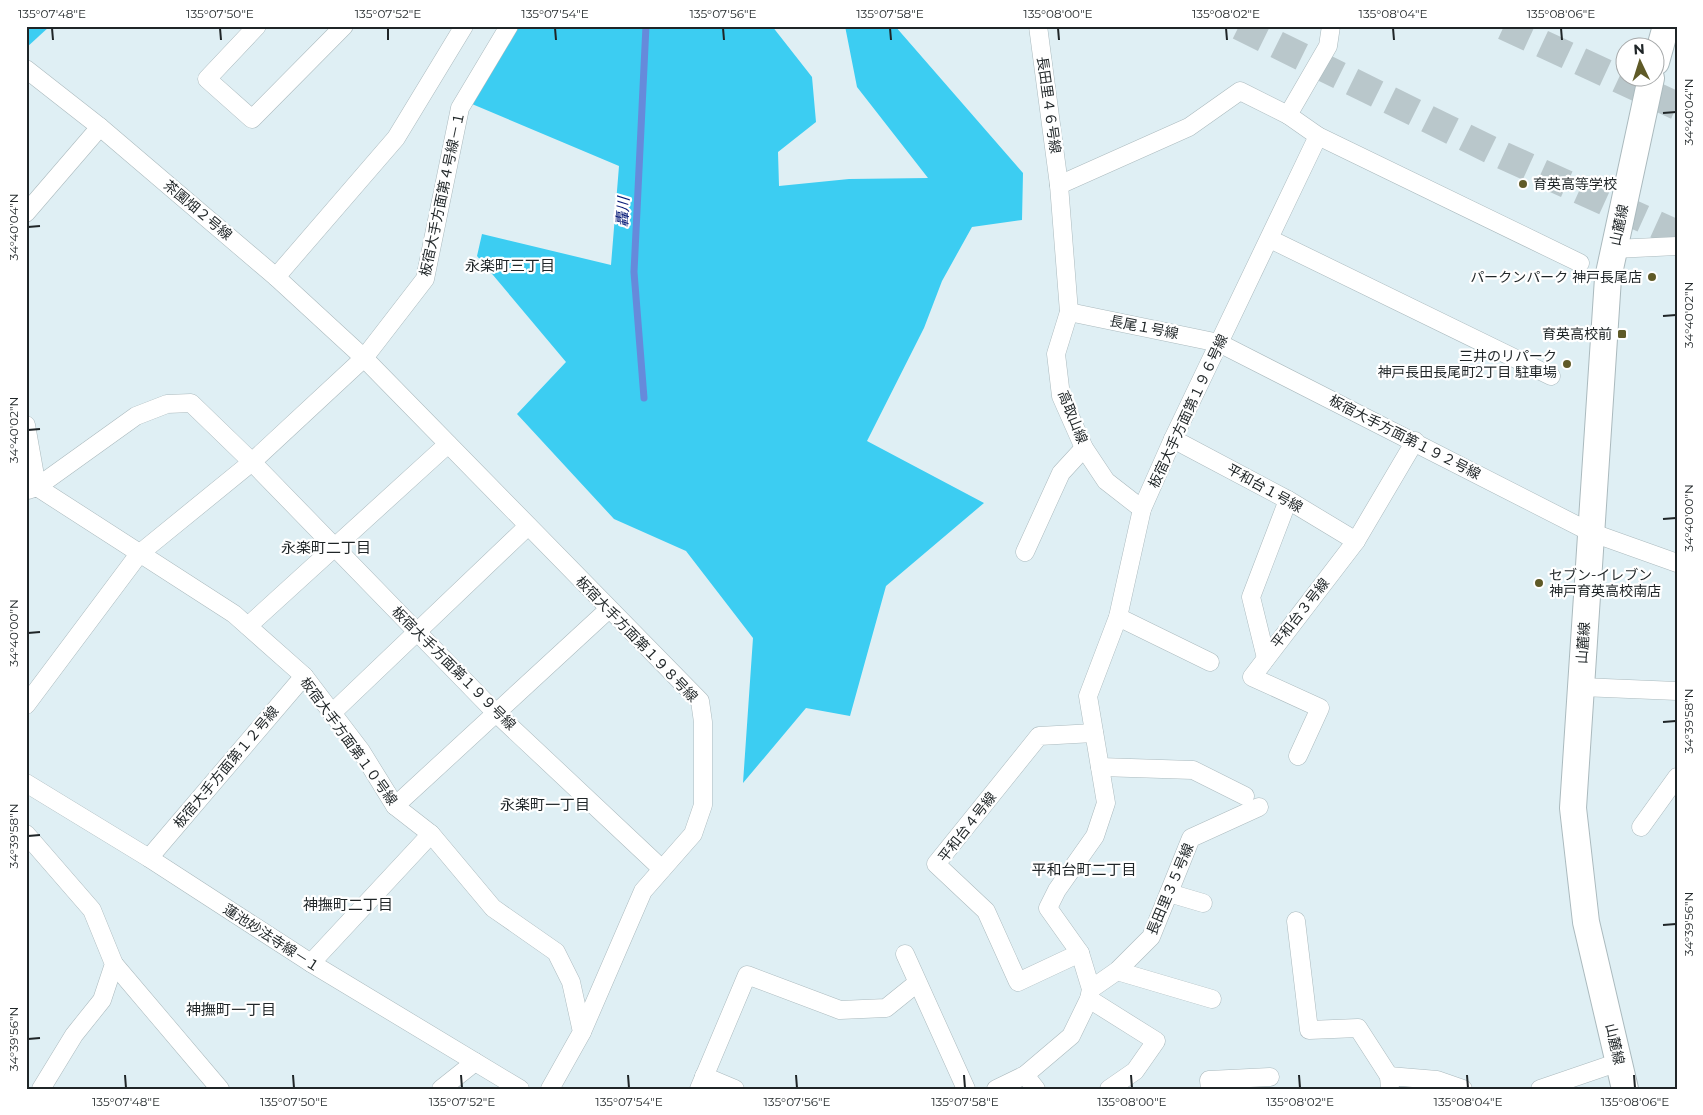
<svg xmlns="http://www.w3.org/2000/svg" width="1703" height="1115" viewBox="0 0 1703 1115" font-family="Montserrat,'Noto Sans JP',sans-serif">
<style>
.forest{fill:#3ccdf2}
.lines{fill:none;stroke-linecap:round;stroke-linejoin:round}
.stream{stroke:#668adb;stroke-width:7}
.motorway-tunnel{stroke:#b9c7cb;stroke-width:28;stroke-dasharray:28 14;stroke-linecap:butt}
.minor-casing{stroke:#abbabe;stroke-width:19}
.primary-casing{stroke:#abbabe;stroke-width:28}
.minor{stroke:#fff;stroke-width:18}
.primary{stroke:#fff;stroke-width:26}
.ticks{fill:none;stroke:#1f2527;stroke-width:2}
.poi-dot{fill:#5f5a27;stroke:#fff;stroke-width:2}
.labels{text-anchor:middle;stroke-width:4.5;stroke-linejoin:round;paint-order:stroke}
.street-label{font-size:14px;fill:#1f2527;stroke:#fff}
.poi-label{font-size:14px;fill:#1f2527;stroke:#fff;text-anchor:end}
.water-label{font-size:15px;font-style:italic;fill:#051977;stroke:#fff}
.neighbourhood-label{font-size:15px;fill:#1f2527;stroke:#fff}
.neatline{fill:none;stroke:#1f2527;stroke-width:2}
.ticks-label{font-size:12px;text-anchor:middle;fill:#1f2527}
</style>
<rect width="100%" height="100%" fill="#dfeff4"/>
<g class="forest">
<polygon points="26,26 50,26 26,48"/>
<polygon points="517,26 772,26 812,77 816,122 778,152 779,186 849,179 928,178 857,87 845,26 895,26 1023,173 1022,220 972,227 942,281 924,328 867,441 984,503 886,586 850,716 806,708 743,783 753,638 686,551 614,519 517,414 566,362 477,256 482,234 611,265 619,166 472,104"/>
</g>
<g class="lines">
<polyline class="stream" points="644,398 634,272 646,26"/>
<g class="motorway-tunnel">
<polyline points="1239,26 1491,150 1677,234"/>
<polyline points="1504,26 1677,106"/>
</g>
<g class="minor-casing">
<g id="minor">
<polyline points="257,26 207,79 252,119 344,26"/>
<polyline points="1038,26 1059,185 1069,312 1056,354 1061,396 1084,448 1106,481 1142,509"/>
<polyline points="26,69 100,127 276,277 364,358 700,701 703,722 703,805 693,834 643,891 582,1032"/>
<polyline points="1288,115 1328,46 1331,26"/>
<polyline points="1059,185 1189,127 1240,91 1288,115 1318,136 1580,263"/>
<polyline points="26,213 100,127"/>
<polyline points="1270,239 1551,376"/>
<polyline points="1614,249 1677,246"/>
<polyline points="276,277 396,138 464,26"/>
<polyline points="1069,312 1219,343 1590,532 1677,563"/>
<polyline points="26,425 37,487 136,416 167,404 191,403 252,462 496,713 662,869"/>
<polyline points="1173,439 1288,500 1356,541"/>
<polyline points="28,490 37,487 234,614 304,676 361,751 395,806 431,834 493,908 556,952 571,982 582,1032 550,1089"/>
<polyline points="1025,552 1061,473 1084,448"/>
<polyline points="1118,617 1210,662"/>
<polyline points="248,626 448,444"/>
<polyline points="1266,658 1251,597 1288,500"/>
<polyline points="1581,687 1677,691"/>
<polyline points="26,705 139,554 252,462 364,358 425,279 460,108 509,26"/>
<polyline points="332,713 528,526"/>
<polyline points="1298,756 1320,708 1252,677 1356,541 1415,441"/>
<polyline points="1100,767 1193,770 1245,796"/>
<polyline points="26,783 149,858 311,963 520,1089"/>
<polyline points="395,806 609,609"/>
<polyline points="1641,827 1677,777"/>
<polyline points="26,834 92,910 114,964 102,1000 74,1035 41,1089"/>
<polyline points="149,858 304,676"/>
<polyline points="1169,893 1203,903"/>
<polyline points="1296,921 1309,1030 1358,1028 1389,1076"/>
<polyline points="1080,953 1018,982 986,911 936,864 1039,736 1094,733"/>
<polyline points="905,954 966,1089"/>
<polyline points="311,963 431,834"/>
<polyline points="114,964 220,1089"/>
<polyline points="1117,971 1212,999"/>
<polyline points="1091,989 1117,971 1151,937 1191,838 1259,807"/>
<polyline points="1089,999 1156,1041 1135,1071 1109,1089"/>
<polyline points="1025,1075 1036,1089"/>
<polyline points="704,1076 735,1089"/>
<polyline points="441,1089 475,1062"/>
<polyline points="699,1089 747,975 840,1010 886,1008 917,983"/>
<polyline points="996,1089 1025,1075 1071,1036 1089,999 1091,989 1080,953 1048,908 1057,890 1095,836 1106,803 1088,696 1118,617 1142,509 1173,439 1318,136"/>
<polyline points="1210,1089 1209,1080 1270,1077"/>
<polyline points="1390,1089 1389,1076 1437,1080 1463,1089"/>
<polyline points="1540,1089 1619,1062"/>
</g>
</g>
<g class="primary-casing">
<g id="primary">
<polyline points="1656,62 1666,26"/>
<polyline points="1625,1089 1586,922 1573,808 1608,278 1651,78"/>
</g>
</g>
<use href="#minor" class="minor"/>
<use href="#primary" class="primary"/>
</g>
<path class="ticks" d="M52 28 53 40M220 28 221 40M388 28V40M555 28 556 40M723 28 724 40M890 28 891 40M1058 28 1059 40M1226 28 1227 40M1393 28 1394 40M1561 28 1562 40M1663 113 1676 112M28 227 40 226M1663 316 1676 315M28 430 40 429M1663 519 1676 518M28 633 40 632M1663 722 1676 721M28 836 40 835M1663 925 1676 924M28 1039 40 1038M125 1075 126 1088M293 1075 294 1088M461 1075 462 1088M628 1075 629 1088M796 1075 797 1088M964 1075 965 1088M1131 1075 1132 1088M1299 1075 1300 1088M1467 1075 1468 1088M1634 1075 1635 1088"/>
<g class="poi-dot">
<circle cx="1523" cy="184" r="5"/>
<circle cx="1652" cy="277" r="5"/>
<rect x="1617" y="329" width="10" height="10" rx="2.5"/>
<circle cx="1567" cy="364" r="5"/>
<circle cx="1539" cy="583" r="5"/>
</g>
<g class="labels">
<g class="street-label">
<text transform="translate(1049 105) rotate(82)" y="5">長田里４６号線</text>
<text transform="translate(442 194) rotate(-78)" y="5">板宿大手方面第４号線－１</text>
<text transform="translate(198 210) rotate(40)" y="5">茶園畑２号線</text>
<text transform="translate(1619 225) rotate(-78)" y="5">山麓線</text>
<text transform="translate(1144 327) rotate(11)" y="5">長尾１号線</text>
<text transform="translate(1188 411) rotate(-65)" y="5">板宿大手方面第１９６号線</text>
<text transform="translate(1073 417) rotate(68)" y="5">高取山線</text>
<text transform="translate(1405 437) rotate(27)" y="5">板宿大手方面第１９２号線</text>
<text transform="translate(1265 488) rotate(29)" y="5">平和台１号線</text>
<text transform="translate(1300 613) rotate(-52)" y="5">平和台３号線</text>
<text transform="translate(637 639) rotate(46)" y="5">板宿大手方面第１９８号線</text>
<text transform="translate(1583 643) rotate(-86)" y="5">山麓線</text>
<text transform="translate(454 668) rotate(45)" y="5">板宿大手方面第１９９号線</text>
<text transform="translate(349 741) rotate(54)" y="5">板宿大手方面第１０号線</text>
<text transform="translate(226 767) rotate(-50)" y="5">板宿大手方面第１２号線</text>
<text transform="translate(967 827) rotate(-52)" y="5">平和台４号線</text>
<text transform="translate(1170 889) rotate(-67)" y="5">長田里３５号線</text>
<text transform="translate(272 938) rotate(33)" y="5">蓮池妙法寺線－１</text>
<text transform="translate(1615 1044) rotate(77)" y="5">山麓線</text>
</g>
<g class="poi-label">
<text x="1533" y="189" text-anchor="start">育英高等学校</text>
<text x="1642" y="282">パークンパーク 神戸長尾店</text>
<text x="1612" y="339">育英高校前</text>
<text x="1557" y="361">三井のリパーク<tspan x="1557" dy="16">神戸長田長尾町2丁目 駐車場</tspan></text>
<text x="1549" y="580" text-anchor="start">セブン-イレブン<tspan x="1549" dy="16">神戸育英高校南店</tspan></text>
</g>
<g class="water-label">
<text transform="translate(623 212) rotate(-87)" y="5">轟川</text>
</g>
<g class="neighbourhood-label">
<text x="510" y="271">永楽町三丁目</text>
<text x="326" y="553">永楽町二丁目</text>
<text x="545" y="810">永楽町一丁目</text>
<text x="1084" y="875">平和台町二丁目</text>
<text x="348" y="910">神撫町二丁目</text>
<text x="231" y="1015">神撫町一丁目</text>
</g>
</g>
<rect width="1703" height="1115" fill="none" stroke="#ffffff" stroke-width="55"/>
<g transform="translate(1640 62) rotate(356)"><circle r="24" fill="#ffffff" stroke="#a5a8a9"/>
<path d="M0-4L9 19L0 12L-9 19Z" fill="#5f5a27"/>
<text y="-8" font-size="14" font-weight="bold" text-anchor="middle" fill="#1f2527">N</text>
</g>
<rect x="28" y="28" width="1648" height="1060" class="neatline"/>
<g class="ticks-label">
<text x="52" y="18">135°07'48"E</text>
<text x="220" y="18">135°07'50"E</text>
<text x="388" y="18">135°07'52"E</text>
<text x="555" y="18">135°07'54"E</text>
<text x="723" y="18">135°07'56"E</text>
<text x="890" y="18">135°07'58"E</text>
<text x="1058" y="18">135°08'00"E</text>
<text x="1226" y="18">135°08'02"E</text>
<text x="1393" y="18">135°08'04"E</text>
<text x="1561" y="18">135°08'06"E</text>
<text transform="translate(1689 112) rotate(-90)" y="4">34°40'04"N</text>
<text transform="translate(14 227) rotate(-90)" y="4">34°40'04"N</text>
<text transform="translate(1689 315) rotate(-90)" y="4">34°40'02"N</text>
<text transform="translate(14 430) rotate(-90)" y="4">34°40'02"N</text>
<text transform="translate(1689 518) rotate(-90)" y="4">34°40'00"N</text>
<text transform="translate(14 633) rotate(-90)" y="4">34°40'00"N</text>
<text transform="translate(1689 721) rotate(-90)" y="4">34°39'58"N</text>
<text transform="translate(14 836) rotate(-90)" y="4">34°39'58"N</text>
<text transform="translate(1689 924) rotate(-90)" y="4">34°39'56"N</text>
<text transform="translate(14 1039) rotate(-90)" y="4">34°39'56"N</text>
<text x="126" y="1106">135°07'48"E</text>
<text x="294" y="1106">135°07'50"E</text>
<text x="462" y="1106">135°07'52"E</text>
<text x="629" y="1106">135°07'54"E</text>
<text x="797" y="1106">135°07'56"E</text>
<text x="965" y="1106">135°07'58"E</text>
<text x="1132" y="1106">135°08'00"E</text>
<text x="1300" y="1106">135°08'02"E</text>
<text x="1468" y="1106">135°08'04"E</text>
<text x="1635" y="1106">135°08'06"E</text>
</g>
</svg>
